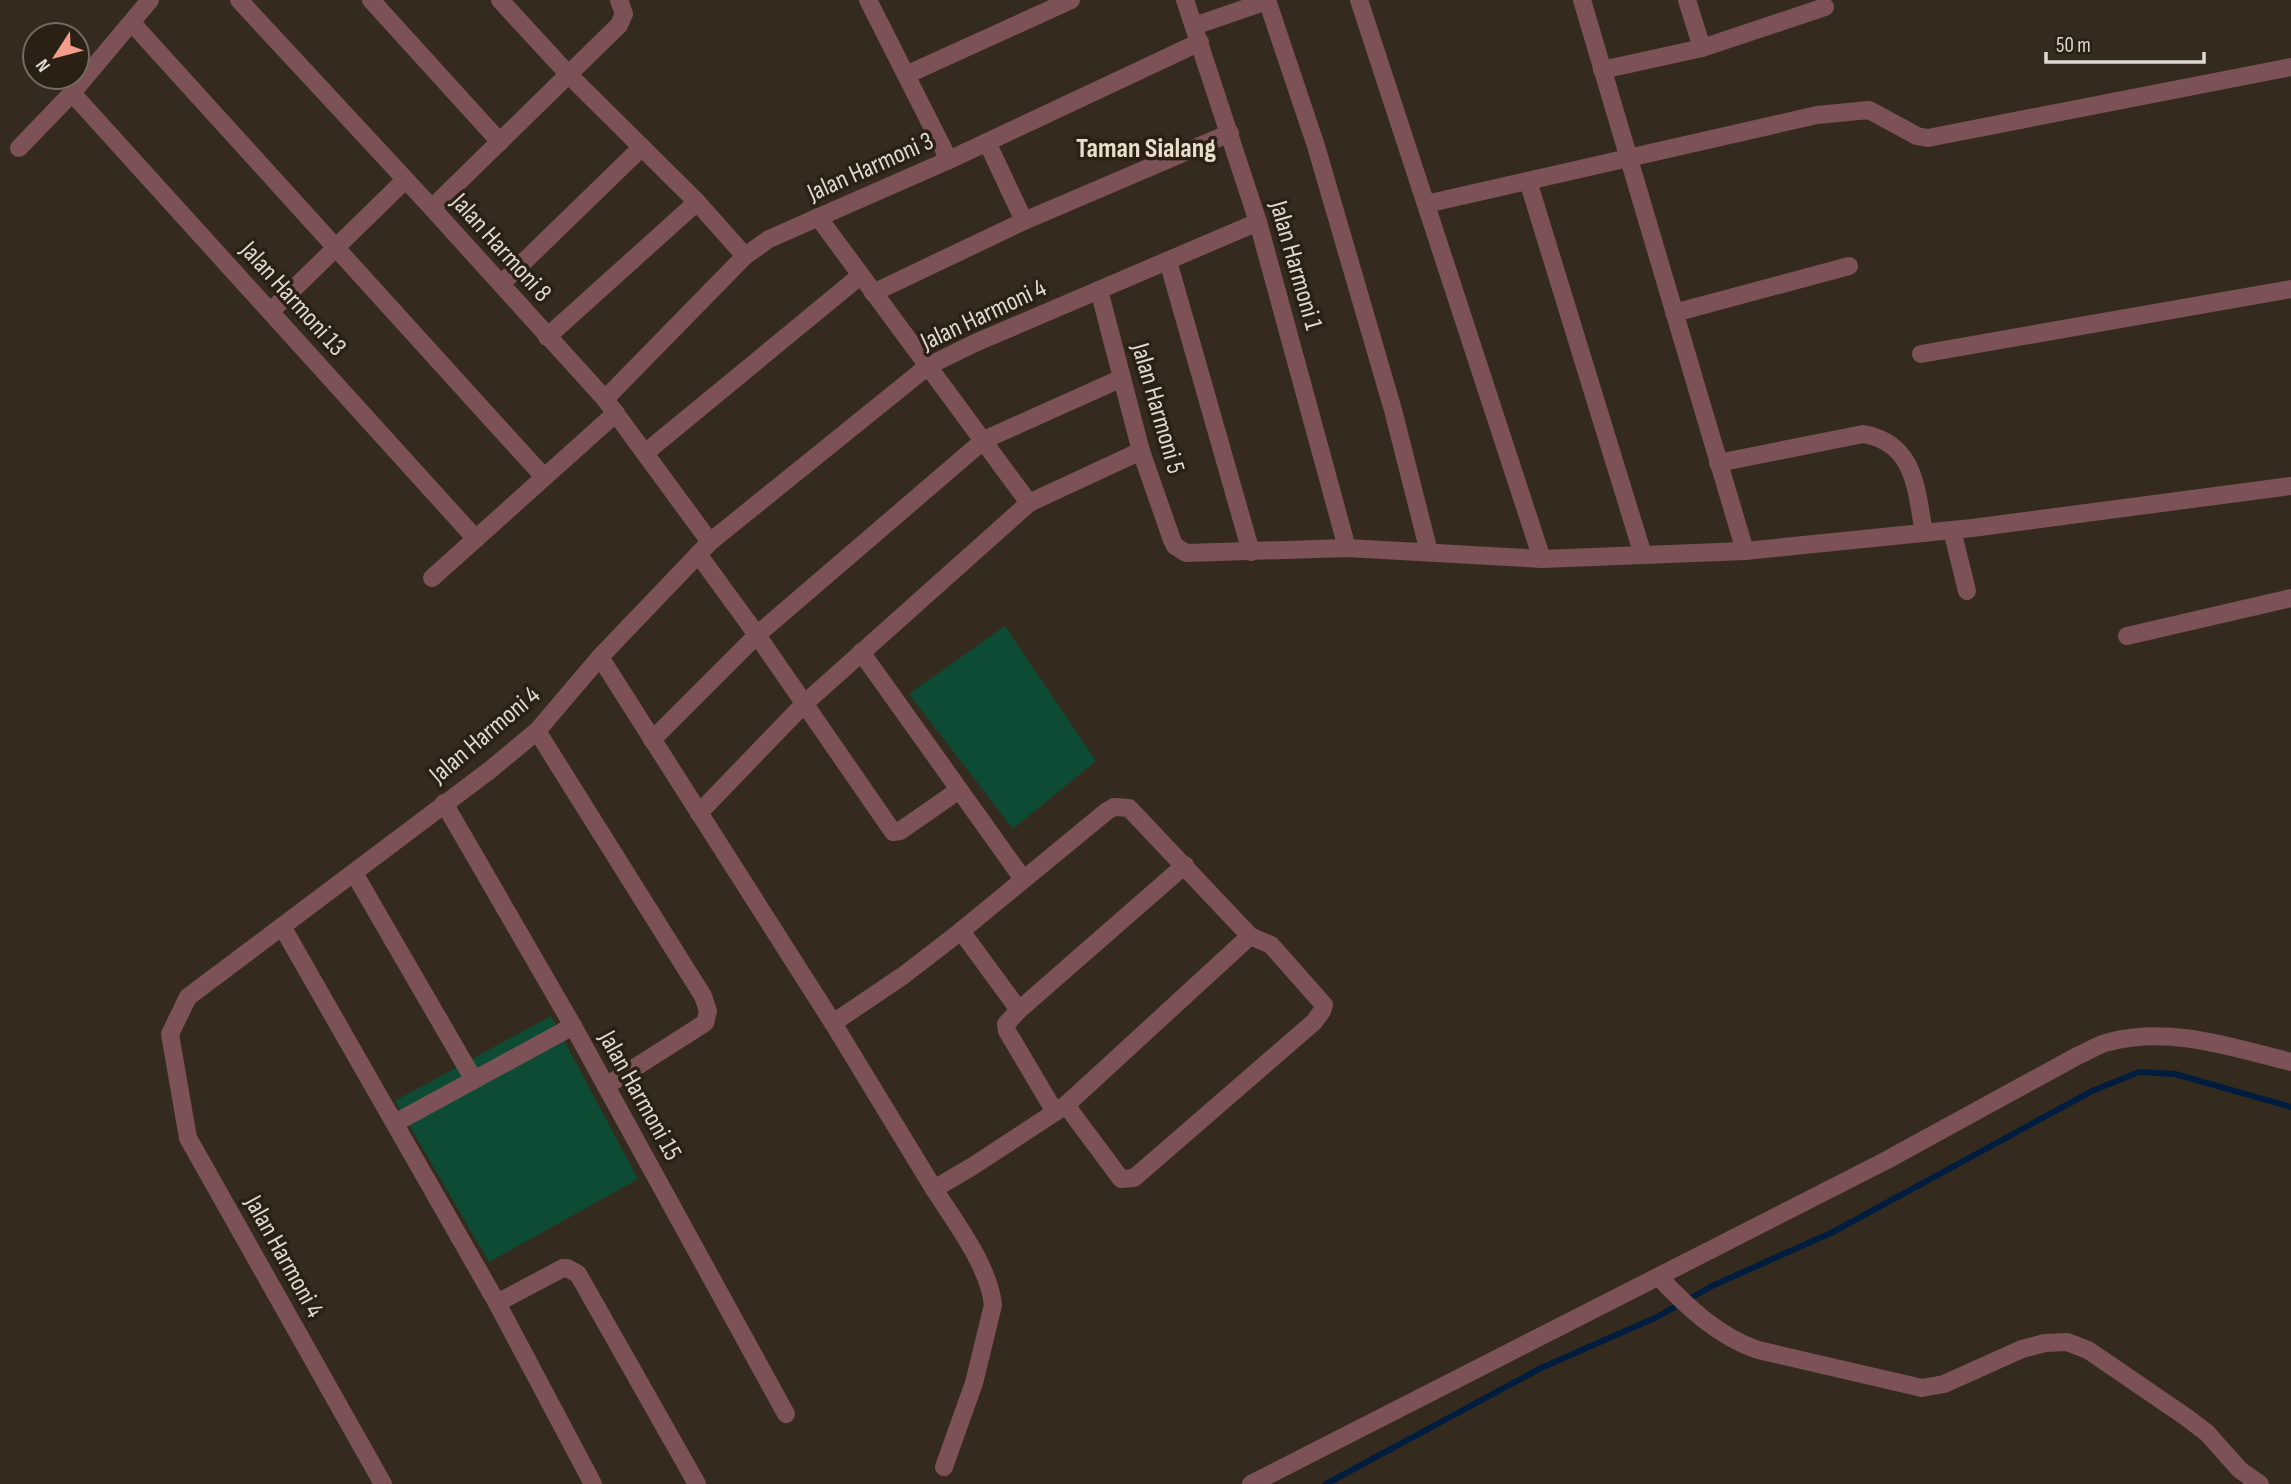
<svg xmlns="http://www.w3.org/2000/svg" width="2291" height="1484" viewBox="0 0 2291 1484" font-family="'Sofia Sans Condensed',sans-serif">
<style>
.green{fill:#0e4b34}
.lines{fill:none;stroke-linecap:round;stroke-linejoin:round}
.stream{stroke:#001d3f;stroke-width:6}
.minor{stroke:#7c5256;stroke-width:18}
.labels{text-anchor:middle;stroke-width:7;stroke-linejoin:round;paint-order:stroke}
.street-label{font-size:26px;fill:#dfd9d1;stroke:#2a2114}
.neighbourhood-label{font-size:28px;font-weight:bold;fill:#e9ddcc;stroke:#2a2114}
</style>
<rect width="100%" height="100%" fill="#342b1e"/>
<g class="green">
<polygon points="1005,626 1096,761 1013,829 909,694"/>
<polygon points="551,1016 638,1179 489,1262 395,1101"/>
</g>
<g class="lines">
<polyline class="stream" points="1326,1484 1541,1368 1657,1317 1712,1286 1833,1232 2092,1091 2139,1072 2175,1074 2291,1107"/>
<g class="minor">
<polyline points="239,0 432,208 605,399 710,542"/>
<polyline points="371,0 500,142"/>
<polyline points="500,0 569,75 697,202 745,256"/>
<polyline points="868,0 949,160"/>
<polyline points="1185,0 1258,222 1347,548"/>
<polyline points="1267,0 1316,146 1393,410 1429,552"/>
<polyline points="1359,0 1542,559"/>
<polyline points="1582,0 1745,551"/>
<polyline points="1687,0 1702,48"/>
<polyline points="132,23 544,477"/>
<polyline points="1194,26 1267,1"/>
<polyline points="1602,70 1702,48 1825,7"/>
<polyline points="906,75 1071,0"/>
<polyline points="72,93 476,539"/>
<polyline points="987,142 1024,221"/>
<polyline points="19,148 72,93 150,0"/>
<polyline points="1528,181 1643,555"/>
<polyline points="1426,204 1817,115 1869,110 1917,136 1928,138 2291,67"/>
<polyline points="432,208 619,25 624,14 619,0"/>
<polyline points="818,217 1029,503"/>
<polyline points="1168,261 1251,552"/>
<polyline points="501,284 642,147"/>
<polyline points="1099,290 1141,451 1172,540 1175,546 1186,553 1347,548 1542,559 1745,551 1972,528 2291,486"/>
<polyline points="873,293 1024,221 1230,133"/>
<polyline points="271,311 405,180"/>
<polyline points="1674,313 1849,266"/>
<polyline points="547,337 697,202"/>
<polyline points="1921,354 2291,289"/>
<polyline points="605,399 745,256 769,239 949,160 1200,42"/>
<polyline points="645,453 860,276"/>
<path d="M1718 463 1863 434C1916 443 1916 490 1924 533"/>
<polyline points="1952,530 1967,591"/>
<polyline points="698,554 757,635 893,832 900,831 959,790"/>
<polyline points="432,578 616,413"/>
<polyline points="2127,636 2291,598"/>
<polyline points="861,652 1023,879"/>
<polyline points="600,657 833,1023 934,1189 973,1166 1066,1105 1250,936"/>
<polyline points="537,731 703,996 708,1011 705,1023 606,1086"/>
<polyline points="652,740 757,635 984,440 1122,378"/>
<polyline points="444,803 573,1026 786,1414"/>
<polyline points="699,813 804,704 1029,503 1141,451"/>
<polyline points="354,873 474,1080"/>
<polyline points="283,928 497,1303 593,1484"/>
<polyline points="961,931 1019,1010"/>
<polyline points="833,1023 904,975 961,931 1107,811 1114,807 1129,808 1250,936 1271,945 1324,1005 1322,1011 1314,1022 1134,1178 1121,1179 1066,1105"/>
<polyline points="1055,1112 1007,1031 1006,1024 1019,1010 1185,865"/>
<polyline points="395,1123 573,1026"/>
<path d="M934 1189C955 1222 989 1266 993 1305L974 1383 944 1467"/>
<path d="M1659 1277C1687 1307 1719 1337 1758 1350L1922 1388 1944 1384 2022 1349 2045 1343 2067 1342 2088 1350 2186 1417 2207 1433 2240 1470 2260 1484"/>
<polyline points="497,1303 563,1268 567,1268 578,1274 697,1484"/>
<polyline points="383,1484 188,1138 170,1034 188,997 490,770 537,731 600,657 710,542 928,366 975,343 1258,222"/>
<path d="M1251 1484 1885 1161 2079 1055C2089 1051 2099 1044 2109 1042 2171 1026 2231 1047 2291 1062"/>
</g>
</g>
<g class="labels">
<g class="street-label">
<text transform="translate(870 166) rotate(-24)" y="9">Jalan Harmoni 3</text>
<text transform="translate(502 247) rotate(48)" y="9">Jalan Harmoni 8</text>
<text transform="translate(1297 265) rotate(74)" y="9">Jalan Harmoni 1</text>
<text transform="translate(294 298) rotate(48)" y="9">Jalan Harmoni 13</text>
<text transform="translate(983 314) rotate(-25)" y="9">Jalan Harmoni 4</text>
<text transform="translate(1159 408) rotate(74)" y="9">Jalan Harmoni 5</text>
<text transform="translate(484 734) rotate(-40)" y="9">Jalan Harmoni 4</text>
<text transform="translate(641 1095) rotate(61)" y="9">Jalan Harmoni 15</text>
<text transform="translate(285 1256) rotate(61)" y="9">Jalan Harmoni 4</text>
</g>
<g class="neighbourhood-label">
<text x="1146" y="157">Taman Sialang</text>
</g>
</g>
<g transform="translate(56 56) rotate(234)"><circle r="33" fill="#2a2114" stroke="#726b60" stroke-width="2"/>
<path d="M0-5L12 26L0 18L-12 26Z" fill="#f49d8b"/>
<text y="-10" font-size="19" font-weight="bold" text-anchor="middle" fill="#dfd9d1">N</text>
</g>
<path d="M2046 52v10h158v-10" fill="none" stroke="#dfd9d1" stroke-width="3.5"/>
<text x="2056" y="52" font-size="21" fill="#dfd9d1" stroke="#2a2114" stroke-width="5" paint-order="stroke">50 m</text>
</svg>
